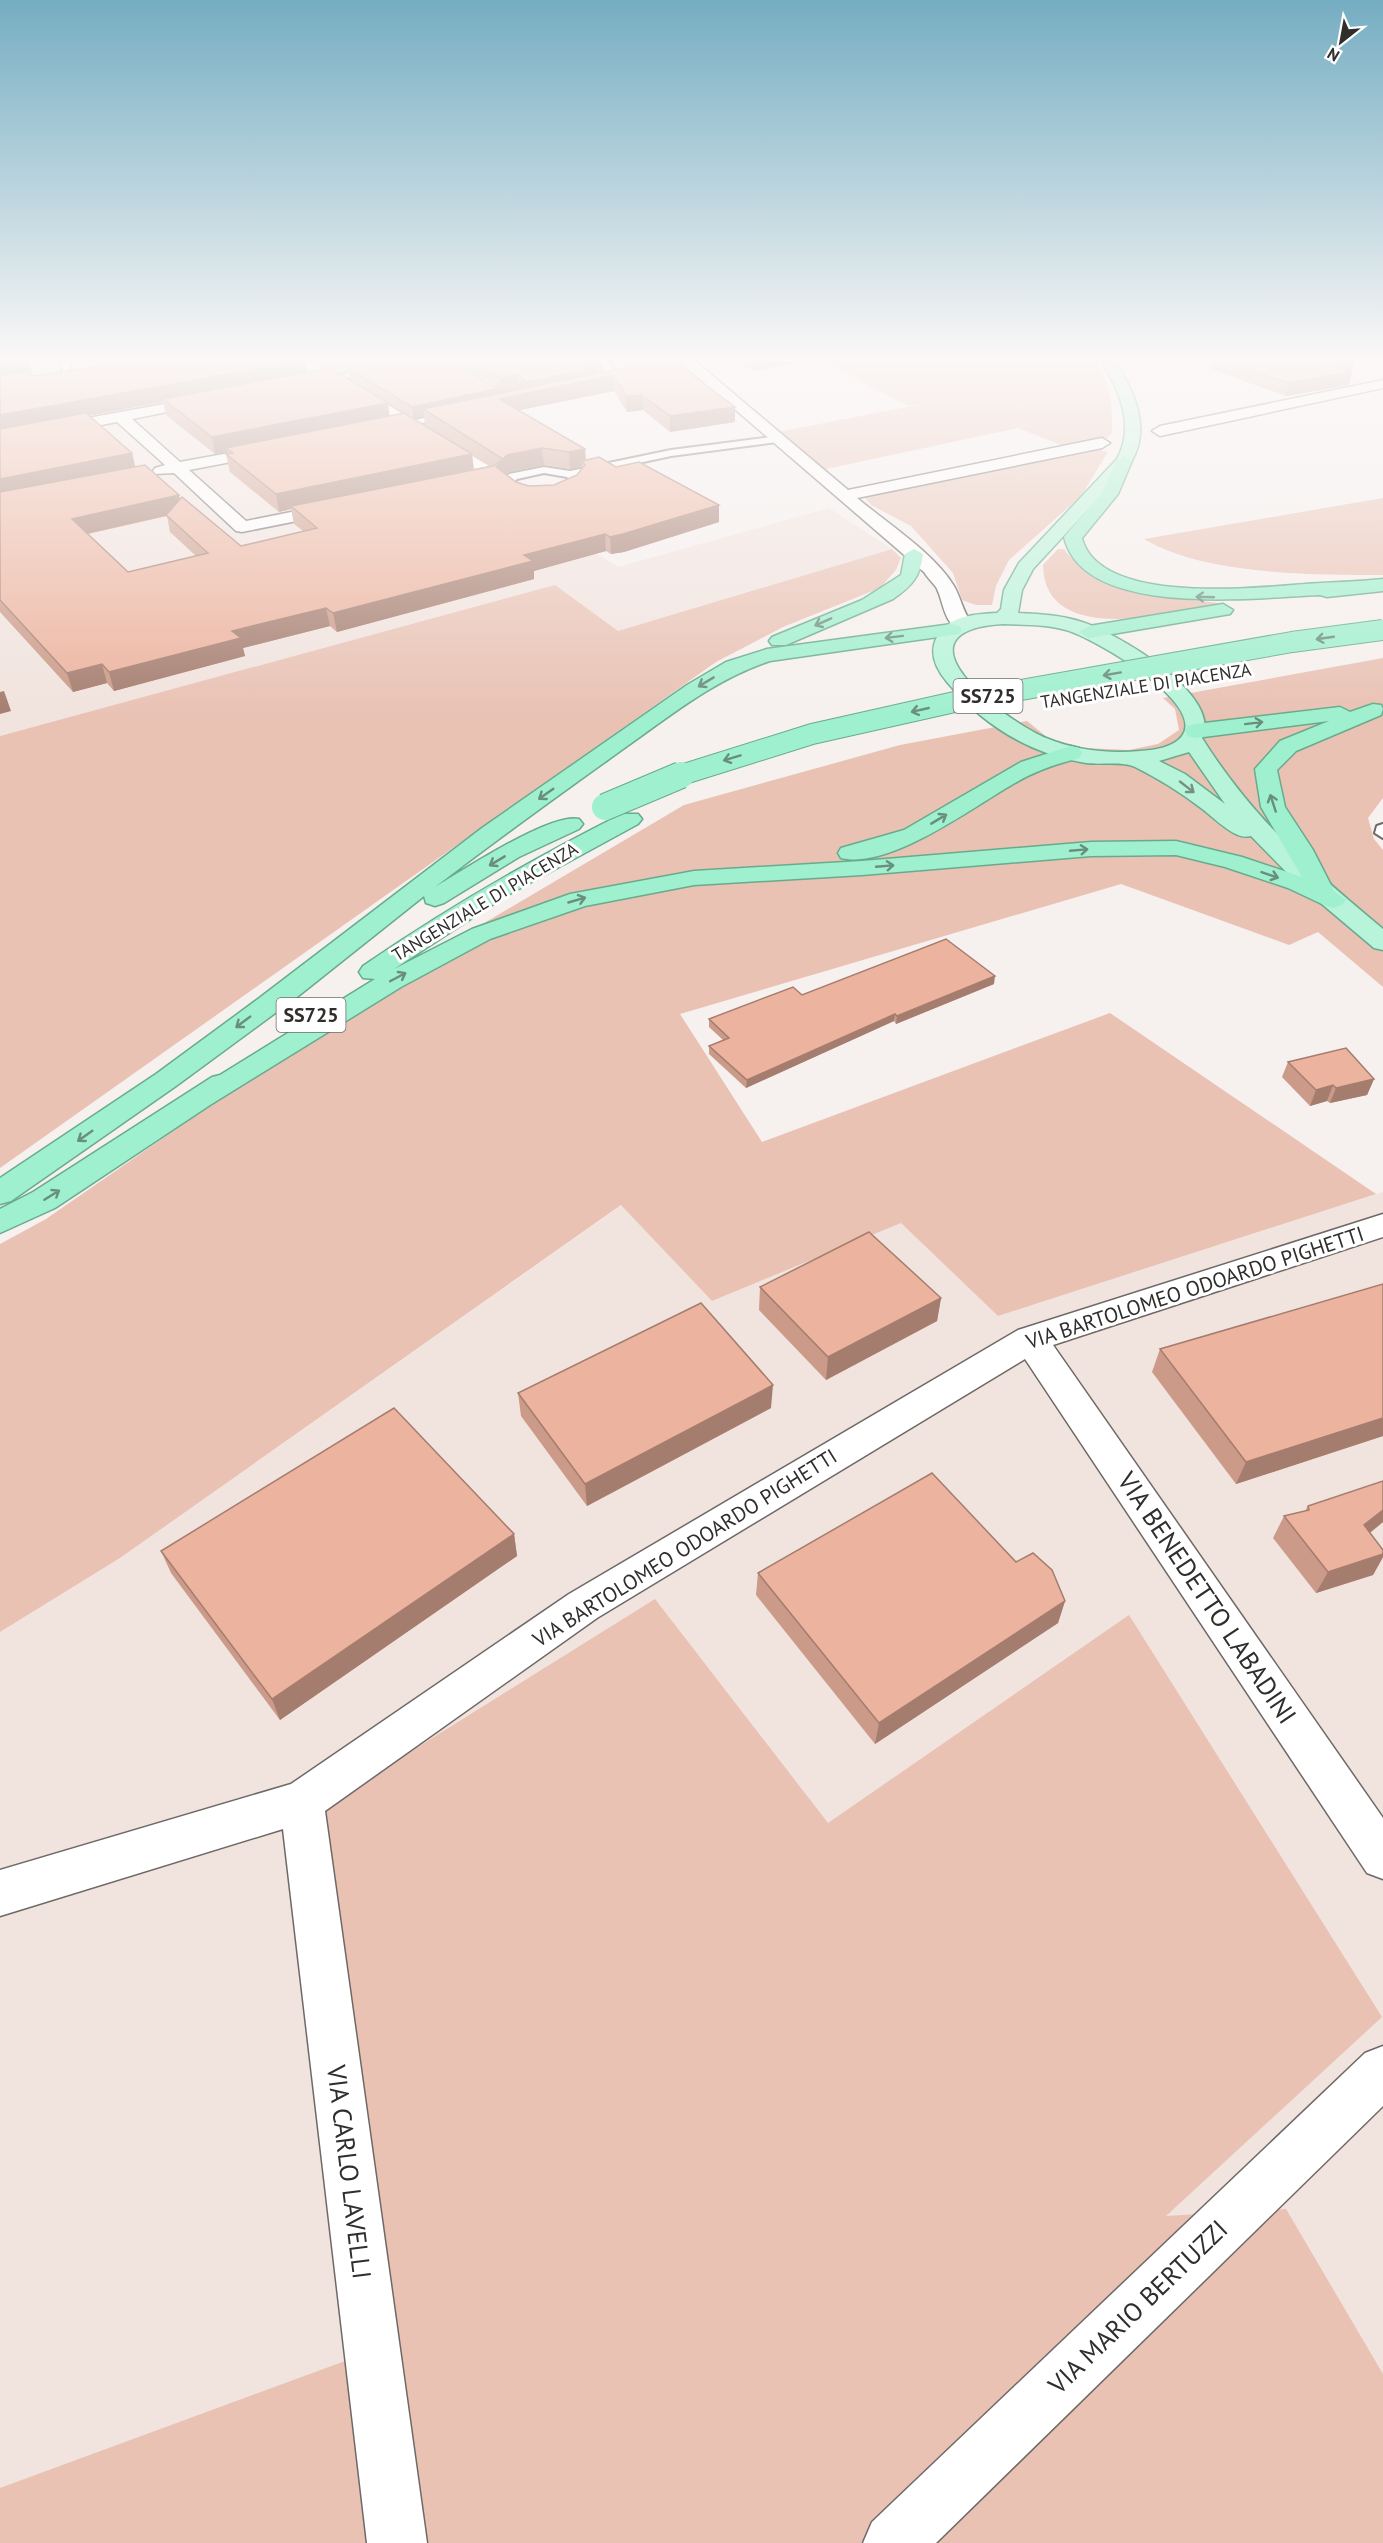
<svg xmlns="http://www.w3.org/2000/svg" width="1383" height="2543" viewBox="0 0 1383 2543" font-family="'PT Sans',sans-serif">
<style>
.built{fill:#f1e3de}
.green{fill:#e9c2b4}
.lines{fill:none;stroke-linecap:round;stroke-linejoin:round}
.service-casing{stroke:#6e6967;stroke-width:4}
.minor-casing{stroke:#6e6967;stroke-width:3}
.primary-casing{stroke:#69aa8d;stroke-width:3}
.trunk-casing{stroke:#69aa8d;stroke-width:3}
.service{fill:#fff;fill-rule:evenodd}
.minor{fill:#fff;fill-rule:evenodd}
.primary{fill:#b7f4da;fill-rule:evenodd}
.trunk{fill:#9ff0ce;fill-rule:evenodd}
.trunk-bridge-far1-casing{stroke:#69aa8d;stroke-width:22;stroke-linecap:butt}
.trunk-bridge-casing{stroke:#69aa8d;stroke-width:28;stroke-linecap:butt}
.trunk-bridge-far1{stroke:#9ff0ce;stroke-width:20}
.trunk-bridge{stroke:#9ff0ce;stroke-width:26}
.wall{fill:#cb9a88;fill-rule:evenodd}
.shaded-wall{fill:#a57d6f}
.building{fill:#ecb39e;stroke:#a57d6f;stroke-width:1.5}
.oneway{stroke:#688f7e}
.oneway2{stroke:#749184}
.labels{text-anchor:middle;stroke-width:6;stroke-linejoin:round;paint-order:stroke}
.far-street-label{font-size:18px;fill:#302e2d;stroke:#fff}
.shield{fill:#fff;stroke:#6e6d6c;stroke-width:1.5}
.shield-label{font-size:20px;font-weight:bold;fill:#302e2d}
.street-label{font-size:21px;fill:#302e2d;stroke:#fff}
.near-street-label{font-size:26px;fill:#302e2d;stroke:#fff}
</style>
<rect width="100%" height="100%" fill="#f6f0ee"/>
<g class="built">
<polygon points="336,376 501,475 489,486 618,567 829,508 892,549 618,631 555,586 0,736 0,440"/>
<polygon points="1383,1192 1383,2543 0,2543 0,1632 120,1558 622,1205 712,1301 901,1223 998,1316"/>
</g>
<g class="green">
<polygon points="311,361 395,361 336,376"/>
<path d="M823 361H1095C1111 380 1113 410 1112 433L1102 443 1071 449 1018 428 817 471 772 433 928 403 908 406Z"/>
<polygon points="1096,449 1108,452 1081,496 1009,560 996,586 992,605 976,605 962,600 953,573 911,526 871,505 864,497"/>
<path d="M1383 498V575C1313 575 1204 575 1144 539Z"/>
<polygon points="892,549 901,558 896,570 880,588 783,627 716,662 0,1168 0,736 555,585 618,631"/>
<path d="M1058 549H1064C1101 598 1162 596 1218 603L1216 606C1167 614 1044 646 1043 565Z"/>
<polygon points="1383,658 1383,798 1368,818 1374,839 1383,850 1383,987 1318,932 1289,945 1121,884 680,1014 762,1142 1110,1013 1376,1194 998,1316 901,1223 712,1301 621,1205 120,1558 0,1632 0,1244 46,1219 415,964 684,805 900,745 1027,721 1048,738 1084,748 1129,750 1158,744 1179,730 1175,709 1163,698"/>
<polygon points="655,1599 828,1823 1129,1615 1382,2017 1166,2216 1286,2209 1383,2374 1383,2543 0,2543 0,2488 375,2350 296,1823"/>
</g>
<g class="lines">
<g class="service-casing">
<g id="service">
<polygon points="60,361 70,361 70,375 64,375"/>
<polygon points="403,361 423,361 335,380 330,377"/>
<polygon points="444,361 465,361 456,364 473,376 465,378 444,365"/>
<polygon points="599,361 609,361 616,372 614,374 581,380 581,376 605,370"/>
<polygon points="454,410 459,413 458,415 409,426 404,423"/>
<path d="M780 436 784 437V441L671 456 578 476 584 482C566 506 519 508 500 484L509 474 544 467 570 471 671 450ZM544 473 567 477 572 482C558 497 526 498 512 484L517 479Z"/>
<polygon points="1383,824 1383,838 1375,833 1377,826"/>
</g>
</g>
<g class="minor-casing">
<g id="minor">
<path d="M679 361H695L848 490 1102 438 1110 443 1102 448 857 498C887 523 934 553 954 586 961 598 962 610 972 624L962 630C943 625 944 601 936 587 932 582 927 577 924 572Z"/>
<polygon points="1383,380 1383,388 1160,436 1152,431 1160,426"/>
<polygon points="350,382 500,472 502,475 494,480 488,478 345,389 343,386 345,383"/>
<polygon points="208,396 213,397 215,400 213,403 132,419 180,462 272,445 278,447 280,450 278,453 189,470 246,521 336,503 342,504 344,508 342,512 242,532 236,531 174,473 155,474 153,471 155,468 165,465 117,422 0,444 0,434"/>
<polygon points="1383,1214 1383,1237 1053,1345 1383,1818 1383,1879 1367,1873 1025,1359 597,1618 325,1811 427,2543 367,2543 283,1829 0,1916 0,1870 291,1784 569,1594 1018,1330"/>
<polygon points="1383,2046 1383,2106 936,2543 863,2543 872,2522 1365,2053"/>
</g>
</g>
<g class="primary-casing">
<path id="primary" d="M1101 361H1115C1135 392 1152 430 1130 464L1033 569 1022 590 1018 613C1039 614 1061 615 1082 622 1117 633 1223 695 1202 738 1253 819 1311 869 1383 929V950L1374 948 1297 883 1251 836C1246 837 1242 837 1238 835 1225 830 1212 816 1201 808 1180 792 1159 779 1135 767 1123 761 1100 765 1086 763 1030 754 983 725 947 682 933 665 927 647 942 630 955 615 979 614 997 613L1001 609 1004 590 1019 563 1117 459C1135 426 1120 391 1101 361ZM1003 624C1024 625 1046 624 1066 630 1092 637 1207 703 1182 736 1173 748 1153 750 1140 751 1108 754 1075 750 1046 738 1002 719 887 631 1003 624ZM1189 752 1225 804 1185 774 1159 761Z"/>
</g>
<g class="trunk-casing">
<g id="trunk">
<path d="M1124 456 1132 461 1118 494 1082 538C1099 605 1254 588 1305 584 1331 582 1357 582 1383 579V591L1327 597 1320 595C1259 597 1083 620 1064 537L1102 493 1116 461Z"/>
<path d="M914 549 923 554C920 577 912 586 893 599L786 645H772L769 641 772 637 862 600 901 575 905 554Z"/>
<polygon points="1223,604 1233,610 1230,614 1089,638 1079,632 1089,626"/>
<path d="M952 624 959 626 962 630 959 634 770 661C715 679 670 716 623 749 559 795 496 840 435 887 462 871 551 812 579 819L583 824 579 829 519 857 444 903 435 906 426 903 424 896 297 997 176 1086 11 1201 0 1204V1178L156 1074 258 999 482 828 687 685 726 662 767 649Z"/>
<path d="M1373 704 1381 705 1383 709 1381 715 1296 751 1277 770 1285 807 1313 850 1334 891 1346 900 1342 905 1333 908 1324 905 1288 888 1225 867 1176 855 1091 856 862 875 694 885 585 906 490 939 401 987 210 1105 55 1208 0 1233V1209L33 1192 212 1077 220 1075 375 979 363 978 359 972 363 966C446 909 532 859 622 814H638L642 819 638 824 506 896 394 969 472 929 570 894 694 871 862 861 1091 842 1176 841 1242 857 1302 877 1261 807 1255 769 1280 741 1329 721 1196 738 1188 736 1185 731 1188 726 1196 724 1340 707 1350 712Z"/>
<path d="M1071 746 1079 748 1082 753 1079 758C1056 764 1035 771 1015 783 974 806 890 870 841 858L838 853 841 848 904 830 1021 762Z"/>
</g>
</g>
<use href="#service" class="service"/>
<use href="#minor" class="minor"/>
<use href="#primary" class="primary"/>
<use href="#trunk" class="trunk"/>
<g class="trunk-bridge-far1-casing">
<polyline id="trunk-bridge-far1" points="678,776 812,734 959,701 1292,642 1383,630"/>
</g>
<g class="trunk-bridge-casing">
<polyline id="trunk-bridge" points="605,807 681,775"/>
</g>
<use href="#trunk-bridge-far1" class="trunk-bridge-far1"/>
<use href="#trunk-bridge" class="trunk-bridge"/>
</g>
<g class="wall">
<path d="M0 361H30L32 376 81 369 124 361H305L307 373 389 416 425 425 424 416 414 419 350 380 348 368 493 387H496L461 365V361H601V369H598V373L623 368 735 407V422L670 432 643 410 627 412 614 391 519 410 585 449 586 460 616 467 719 522 624 552 611 554 606 551 534 571V579L337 632 330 626 243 648 245 656 114 691 107 683 73 692 0 612ZM163 402 166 415 215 454 227 452V454H226L230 472 279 512 291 509 294 524 303 531 241 546 135 467 132 453 89 416ZM472 456 489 466 474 469ZM544 465 570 469 582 466V469L577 475 554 485 529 486 516 482 506 475 509 472ZM167 516 170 532 196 556 128 572 88 534Z"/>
<polygon points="738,361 803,361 753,371"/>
<polygon points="1213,361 1354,361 1349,385 1286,396 1211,369"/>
<polygon points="994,984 896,1024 894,1021 746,1088 709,1054 709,1046 723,1040 709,1027 709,1019 802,995"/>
<polygon points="1288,1062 1374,1079 1367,1095 1330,1103 1327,1101 1310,1106 1282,1077"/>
<polygon points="760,1287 941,1298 937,1321 826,1380 759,1310"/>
<polygon points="1160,1349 1383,1436 1236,1484 1152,1372"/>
<polygon points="518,1393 771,1408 587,1506 521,1416"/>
<polygon points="1383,1481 1383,1522 1370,1533 1383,1550 1383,1557 1373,1575 1316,1593 1273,1538 1284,1516 1305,1511 1308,1506"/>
<polygon points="514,1534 517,1556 280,1720 171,1573 161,1551"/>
<polygon points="1016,1562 1065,1601 1058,1623 875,1744 756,1595 758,1573"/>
</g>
<g class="shaded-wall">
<polygon points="15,361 30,361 32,374 0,380 0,364"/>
<polygon points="302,361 305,361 308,376 163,399 163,402 0,432 0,415"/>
<polygon points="586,361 601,361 601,369 598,369 598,378 614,375 614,391 501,414 423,409 424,416 414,419 412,407 501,388 500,378 518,374 518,384"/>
<polygon points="753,361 803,361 753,371"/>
<polygon points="1354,361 1349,385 1286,396 1289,383 1335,367"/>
<polygon points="642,395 643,410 627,412 626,396"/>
<polygon points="388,403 390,420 226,448 227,452 215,454 212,437"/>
<polygon points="735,407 735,422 670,432 670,416"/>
<polygon points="542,448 544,465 509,472 498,484 496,467 507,455"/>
<polygon points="585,449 586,465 582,461 582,466 570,469 569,452"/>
<polygon points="132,453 136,470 0,497 0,479"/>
<polygon points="472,454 474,472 291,506 291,509 279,512 276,494"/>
<polygon points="179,495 183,512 77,536 72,519"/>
<polygon points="719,505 719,522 624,552 611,554 610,537"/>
<polygon points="605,534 606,551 534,571 534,579 337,632 333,613 524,555"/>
<polygon points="326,608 330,626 243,648 245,656 114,691 109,672 232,631"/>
<polygon points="102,664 107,683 73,692 67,673"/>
<polygon points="4,691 11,711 0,714 0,692"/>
<polygon points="995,976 994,984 896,1024 897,1016"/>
<polygon points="895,1014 894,1021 746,1088 747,1080"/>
<polygon points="1374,1079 1367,1095 1330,1103 1336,1088"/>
<polygon points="1333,1085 1327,1101 1310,1106 1316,1090"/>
<polygon points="941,1298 937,1321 826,1380 828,1357"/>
<polygon points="773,1385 771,1408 587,1506 585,1484"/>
<polygon points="1383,1418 1383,1436 1236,1484 1246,1462"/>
<polygon points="1383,1510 1383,1522 1352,1547 1364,1525"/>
<polygon points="514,1534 517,1556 280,1720 272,1699"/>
<polygon points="1383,1554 1383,1557 1373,1575 1316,1593 1328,1572"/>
<polygon points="1065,1601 1058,1623 875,1744 879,1723"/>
</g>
<g class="building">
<polygon points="0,361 15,361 0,364"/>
<polygon points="124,361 302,361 0,415 0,375 31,371 32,376 81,369"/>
<polygon points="388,361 452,361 493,387 525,381 518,374 500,378 473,361 586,361 584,367 587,369 598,367 412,407 348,368"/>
<polygon points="643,361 674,361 735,407 670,416 642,395 626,396 614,375 499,399 585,449 569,452 542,448 507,455 496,467 516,482 529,486 554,485 577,475 585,465 582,461 599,457 616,467 639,462 719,505 623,534 610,537 605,534 524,555 533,561 333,613 326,608 232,631 241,638 109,672 102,664 67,673 0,600 0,492 145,465 179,495 72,519 128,572 208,553 166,515 182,497 241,546 317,528 291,506 493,466 503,459 423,409 623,368"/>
<polygon points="1225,361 1353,361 1335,367 1352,372 1289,383"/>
<polygon points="330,368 388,403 212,437 163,399"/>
<polygon points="86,413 132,453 0,479 0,429"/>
<polygon points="404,413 472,454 276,494 226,454 233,453 226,448"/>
<polygon points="946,939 995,976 897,1016 895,1014 747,1080 709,1046 729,1038 709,1019 793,987 802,995"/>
<polygon points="1346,1048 1374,1079 1336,1088 1333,1085 1316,1090 1288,1062"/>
<polygon points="869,1232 941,1298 828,1357 760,1287"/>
<polygon points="1383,1284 1383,1418 1246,1462 1160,1349"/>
<polygon points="701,1303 773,1385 585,1484 518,1393"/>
<polygon points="394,1408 514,1534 272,1699 161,1551"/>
<polygon points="932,1473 1016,1562 1033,1553 1052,1570 1065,1601 879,1723 758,1573"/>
<polygon points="1383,1481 1383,1510 1364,1525 1383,1550 1383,1554 1328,1572 1284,1516 1309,1510 1308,1506"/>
</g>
<defs><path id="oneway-shaft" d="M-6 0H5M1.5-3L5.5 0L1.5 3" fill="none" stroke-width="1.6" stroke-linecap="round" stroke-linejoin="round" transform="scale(1.5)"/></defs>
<g class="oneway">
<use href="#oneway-shaft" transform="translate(1205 597) rotate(-178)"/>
<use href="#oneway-shaft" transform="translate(823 622) rotate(156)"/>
<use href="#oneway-shaft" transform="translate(894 637) rotate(173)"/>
<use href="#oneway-shaft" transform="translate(1325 638) rotate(172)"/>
<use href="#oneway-shaft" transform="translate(1112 674) rotate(170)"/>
<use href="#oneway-shaft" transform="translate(706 682) rotate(149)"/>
<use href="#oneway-shaft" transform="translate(920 710) rotate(167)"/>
<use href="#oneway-shaft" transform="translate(1254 723) rotate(-7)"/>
<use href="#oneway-shaft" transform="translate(732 758) rotate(163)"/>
<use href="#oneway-shaft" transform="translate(546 794) rotate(145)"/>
<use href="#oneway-shaft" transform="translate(1273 803) rotate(-108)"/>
<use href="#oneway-shaft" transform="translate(939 819) rotate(-31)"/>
<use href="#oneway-shaft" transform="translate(1079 850) rotate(-5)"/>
<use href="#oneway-shaft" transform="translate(497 861) rotate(149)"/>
<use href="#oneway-shaft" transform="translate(885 866) rotate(-5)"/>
<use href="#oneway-shaft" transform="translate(1270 875) rotate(19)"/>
<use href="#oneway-shaft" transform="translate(577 900) rotate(-16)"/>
<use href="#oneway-shaft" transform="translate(398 977) rotate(-28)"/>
<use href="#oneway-shaft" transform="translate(243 1022) rotate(143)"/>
<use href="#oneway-shaft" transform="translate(85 1136) rotate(145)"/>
<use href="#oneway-shaft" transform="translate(52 1195) rotate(-32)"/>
</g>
<use class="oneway2" href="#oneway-shaft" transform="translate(1187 787) rotate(38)"/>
<linearGradient id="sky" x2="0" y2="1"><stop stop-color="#75adc2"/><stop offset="0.5" stop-color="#fbf8f7"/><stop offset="1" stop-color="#fbf8f7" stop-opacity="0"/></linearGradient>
<rect width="1383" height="717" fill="url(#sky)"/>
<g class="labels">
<g class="far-street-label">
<text transform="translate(1146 686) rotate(-9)" y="6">TANGENZIALE DI PIACENZA</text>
<text transform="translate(485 902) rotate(-31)" y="6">TANGENZIALE DI PIACENZA</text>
</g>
<g class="shield">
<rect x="953.5" y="679" width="69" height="34" rx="4.5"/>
<rect x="276.5" y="998" width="69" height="34" rx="4.5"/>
</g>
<g class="shield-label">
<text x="988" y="703">SS725</text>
<text x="311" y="1022">SS725</text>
</g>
<g class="street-label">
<text transform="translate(1195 1288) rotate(-18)" y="7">VIA BARTOLOMEO ODOARDO PIGHETTI</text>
<text transform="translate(685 1548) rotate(-32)" y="7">VIA BARTOLOMEO ODOARDO PIGHETTI</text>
</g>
<g class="near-street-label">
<text transform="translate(1207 1598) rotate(56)" y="9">VIA BENEDETTO LABADINI</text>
<text transform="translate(349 2172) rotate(83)" y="9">VIA CARLO LAVELLI</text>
<text transform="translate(1138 2307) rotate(-44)" y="9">VIA MARIO BERTUZZI</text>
</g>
</g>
<g transform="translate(1341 42) rotate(211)" stroke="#ffffff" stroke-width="4.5" paint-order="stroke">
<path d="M0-4.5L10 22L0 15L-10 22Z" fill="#302e2d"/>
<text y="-9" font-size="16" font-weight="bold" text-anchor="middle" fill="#302e2d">N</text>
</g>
</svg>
